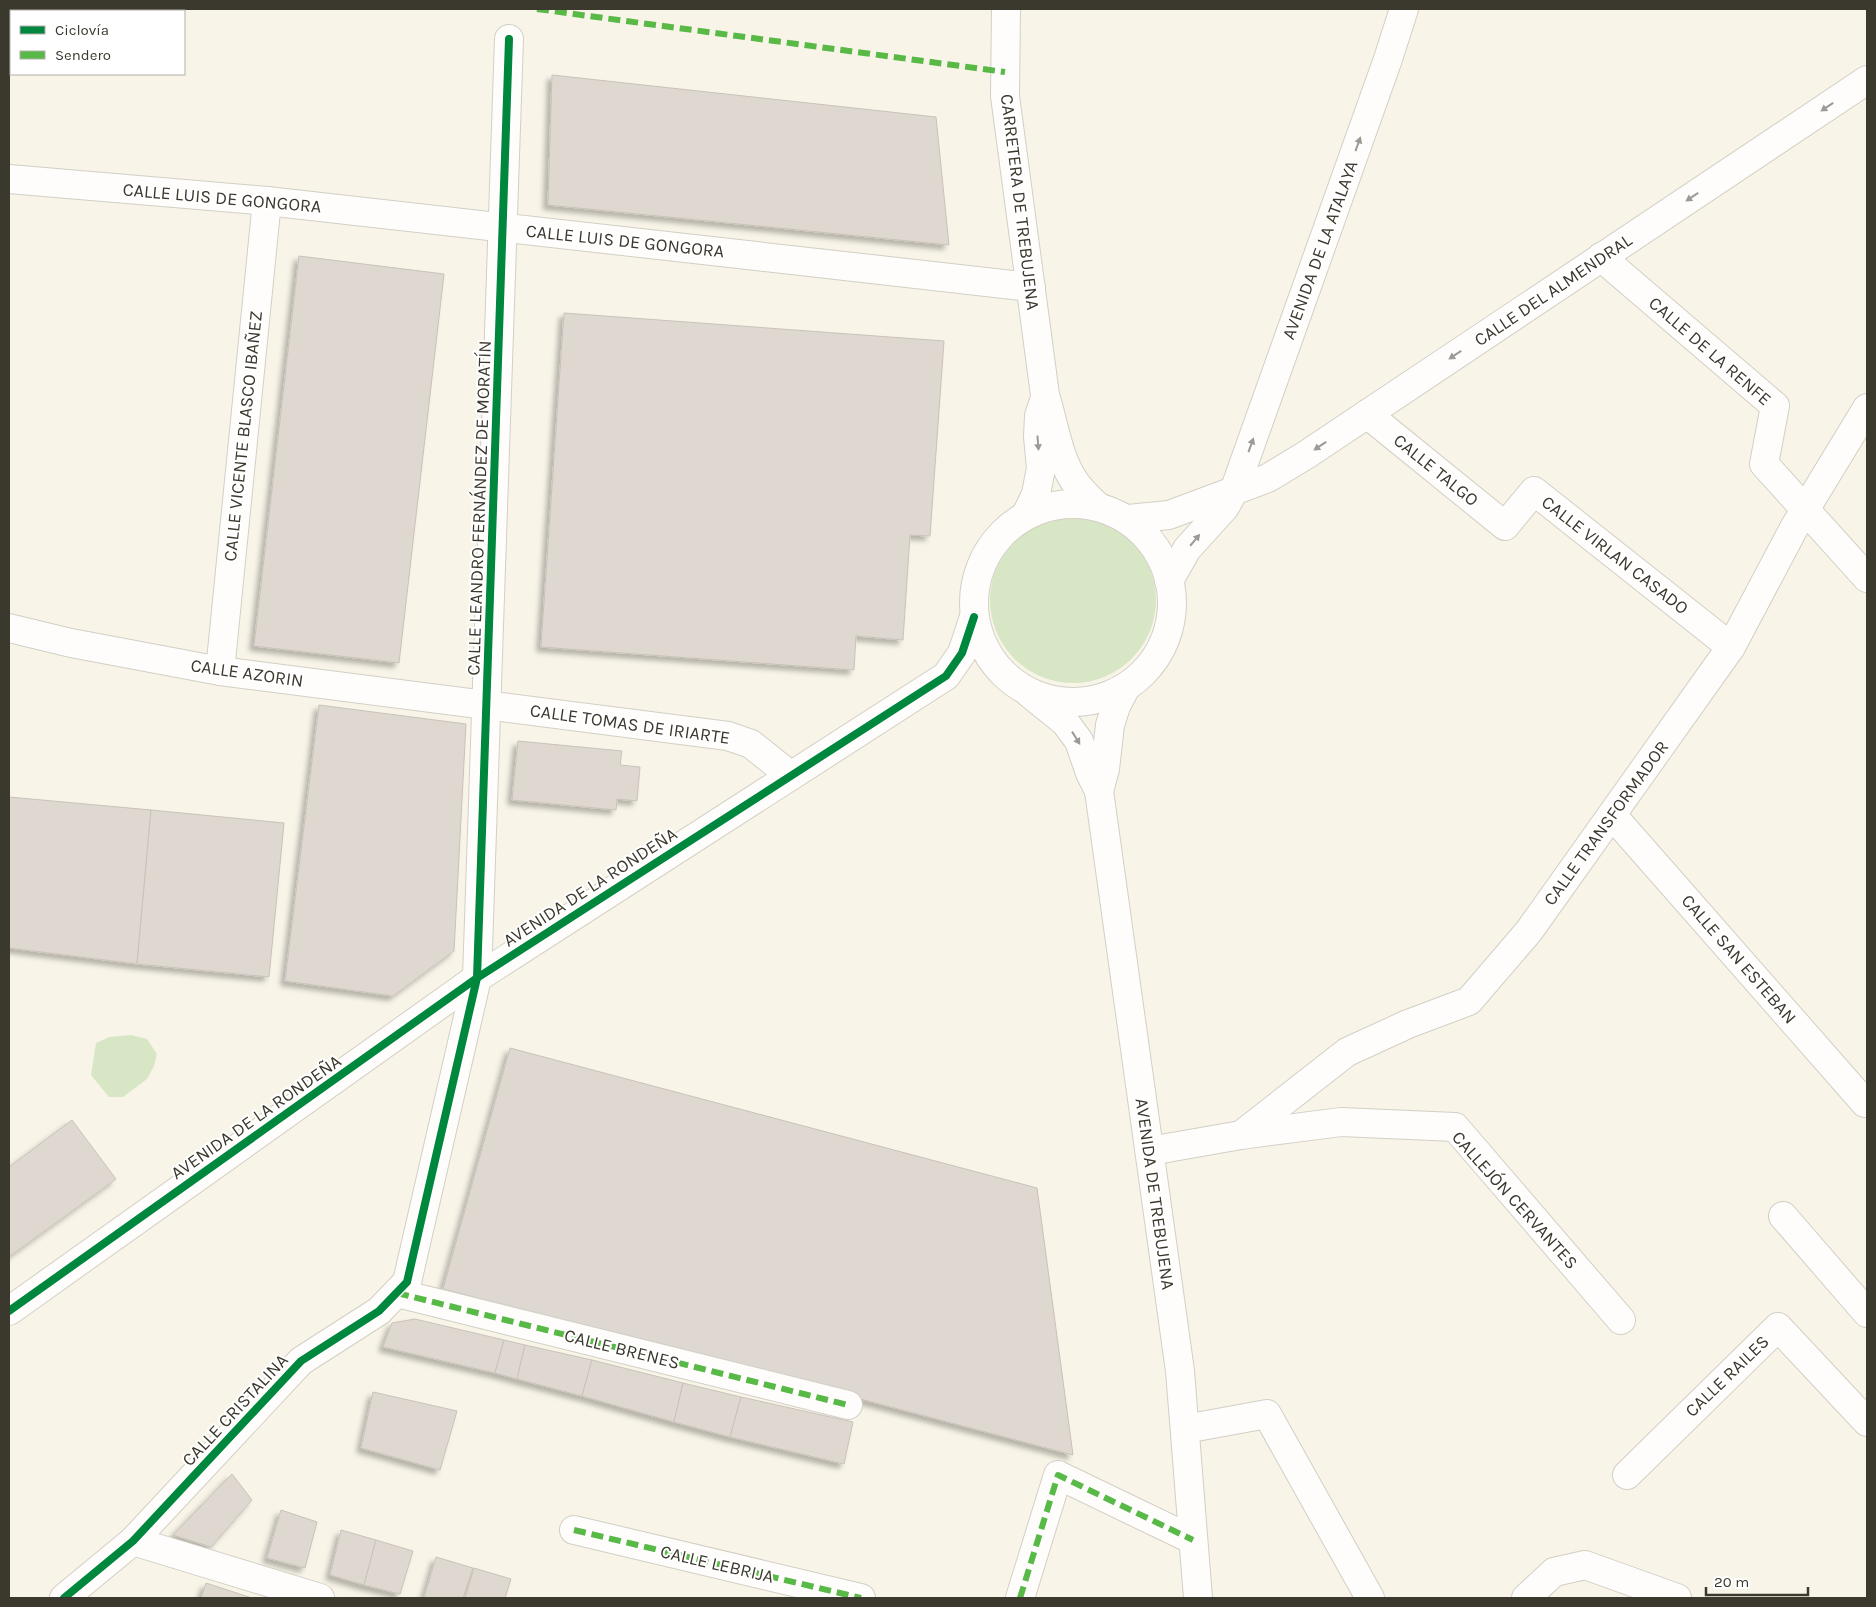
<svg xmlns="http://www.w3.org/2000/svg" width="1876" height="1607" viewBox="0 0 1876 1607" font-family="Karla,sans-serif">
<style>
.green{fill:#d7e7c5}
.building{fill:#dfd8d0;stroke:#c9c2ba;filter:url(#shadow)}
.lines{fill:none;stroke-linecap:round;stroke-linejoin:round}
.minor-casing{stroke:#d2cfc5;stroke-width:30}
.minor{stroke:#fefdfc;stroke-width:28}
.quiet{stroke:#58b947;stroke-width:6;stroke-dasharray:12 6;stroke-linecap:butt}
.cycleway-casing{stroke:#fff;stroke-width:11}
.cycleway{stroke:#00873e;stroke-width:8}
.oneway{fill:#9c9a94}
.labels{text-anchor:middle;stroke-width:4;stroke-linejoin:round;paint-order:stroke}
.street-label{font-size:18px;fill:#3b382d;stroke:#fff}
</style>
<defs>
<filter id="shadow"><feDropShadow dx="-4.5" dy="4.5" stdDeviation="2.5" flood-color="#0004"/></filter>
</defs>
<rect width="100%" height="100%" fill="#f8f4e8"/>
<g class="green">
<circle cx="1073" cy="600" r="83"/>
<polygon points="131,1035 147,1039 157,1054 154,1066 147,1079 123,1097 109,1097 91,1075 96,1043 109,1037"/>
</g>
<g class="building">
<polygon points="552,75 936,117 949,245 548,205"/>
<polygon points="299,256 444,274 399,663 254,646"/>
<polygon points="564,313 944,341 930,536 910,535 903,640 856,636 854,670 541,647"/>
<polygon points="319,705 466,724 454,951 393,996 285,981"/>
<polygon points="518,741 622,751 620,765 640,767 637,801 617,799 616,810 512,800"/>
<polygon points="9,797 151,810 137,964 9,948"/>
<polygon points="151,810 284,823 269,977 137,964"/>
<polygon points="510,1048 1037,1188 1073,1455 443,1289"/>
<polygon points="72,1120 116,1179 9,1257 9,1167"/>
<polygon points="415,1319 504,1340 495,1373 383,1347 392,1323"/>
<polygon points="504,1340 525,1345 517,1379 495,1373"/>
<polygon points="525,1345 592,1360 582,1396 517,1379"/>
<polygon points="592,1360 683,1383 674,1422 582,1396"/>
<polygon points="683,1383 741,1397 730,1437 674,1422"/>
<polygon points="373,1392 457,1411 440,1470 361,1448"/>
<polygon points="741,1397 853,1422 844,1464 730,1437"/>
<polygon points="232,1474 252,1500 211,1547 173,1535"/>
<polygon points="281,1510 317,1522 305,1568 267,1558"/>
<polygon points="341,1530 376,1540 364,1585 330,1575"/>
<polygon points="376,1540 413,1551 400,1594 364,1585"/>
<polygon points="436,1557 473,1568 463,1598 424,1598"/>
<polygon points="474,1568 511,1579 505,1598 465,1598"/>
<polygon points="206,1583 252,1598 201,1598"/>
</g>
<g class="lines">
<g class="minor-casing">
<g id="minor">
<path d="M1006 9 1005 96 1045 395C1054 423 1058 458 1075 482 1081 491 1089 498 1096 505"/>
<polyline points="9,179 267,201 1031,287"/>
<polyline points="1601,257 1775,406 1764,464 1867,578"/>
<polyline points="1367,414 1505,526 1534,491 1731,647"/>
<circle cx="1073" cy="603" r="99"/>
<polyline points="1026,515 1036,494 1041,468 1038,437 1039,416 1044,401"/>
<polyline points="1128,519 1169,515 1268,478 1306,455 1867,80"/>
<polyline points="1169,581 1187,549 1225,507 1234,491 1388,59 1404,9"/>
<polyline points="9,628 71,643 220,671 728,736 751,744 791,776"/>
<polyline points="220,671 267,201"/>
<polyline points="1029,693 1065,722 1079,741 1090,773 1099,791 1180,1371 1198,1598"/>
<polyline points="1099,791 1105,769 1110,725 1116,706 1126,687"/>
<polyline points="1612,815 1865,1103"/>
<polyline points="1241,1135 1347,1052 1408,1024 1469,1001 1529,931 1731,647 1794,528 1867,408"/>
<polyline points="1150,1151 1241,1135 1341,1122 1455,1127 1621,1320"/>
<polyline points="1783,1216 1867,1313"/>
<polyline points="397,1293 848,1405"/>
<polyline points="9,1311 477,978 946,676 962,653 974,617"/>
<polyline points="1185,1429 1267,1414 1370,1598"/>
<polyline points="1627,1475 1778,1327 1867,1422"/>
<polyline points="574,1530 861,1598"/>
<polyline points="133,1541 320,1598"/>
<polyline points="64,1598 133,1541 301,1361 379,1311 407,1282 477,978 509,39"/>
<polyline points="1020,1598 1058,1475 1193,1540"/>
<polyline points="1526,1598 1554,1572 1585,1565 1677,1598"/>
</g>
</g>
<use href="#minor" class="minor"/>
<g class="quiet">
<polyline points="537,9 1005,72"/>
<polyline points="397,1293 848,1405"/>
<polyline points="574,1530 861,1598"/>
<polyline points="1020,1598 1058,1475 1193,1540"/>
</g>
<g class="cycleway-casing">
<g id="cycleway">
<polyline points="9,1311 477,978 946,676 962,653 974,617"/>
<polyline points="64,1598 133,1541 301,1361 379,1311 407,1282 477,978 509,39"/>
</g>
</g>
<use href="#cycleway" class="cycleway"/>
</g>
<defs><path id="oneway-solid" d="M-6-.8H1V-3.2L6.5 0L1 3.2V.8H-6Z" transform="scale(1.25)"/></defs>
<g class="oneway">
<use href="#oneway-solid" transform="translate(1827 107) rotate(146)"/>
<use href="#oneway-solid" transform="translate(1358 144) rotate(-70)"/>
<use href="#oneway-solid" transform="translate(1692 197) rotate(146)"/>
<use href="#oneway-solid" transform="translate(1455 355) rotate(146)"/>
<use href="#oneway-solid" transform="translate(1038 443) rotate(86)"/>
<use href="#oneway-solid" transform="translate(1251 445) rotate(-70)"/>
<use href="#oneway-solid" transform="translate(1320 446) rotate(146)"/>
<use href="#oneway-solid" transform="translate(1195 540) rotate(-50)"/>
<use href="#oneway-solid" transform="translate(1076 738) rotate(58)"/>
</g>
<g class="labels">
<g class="street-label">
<text transform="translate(222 198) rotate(5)" y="6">CALLE LUIS DE GONGORA</text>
<text transform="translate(1020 202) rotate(83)" y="6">CARRETERA DE TREBUJENA</text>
<text transform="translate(625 241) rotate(6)" y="6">CALLE LUIS DE GONGORA</text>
<text transform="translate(1320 250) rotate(-70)" y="6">AVENIDA DE LA ATALAYA</text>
<text transform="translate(1553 290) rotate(-34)" y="6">CALLE DEL ALMENDRAL</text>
<text transform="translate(1710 351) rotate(41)" y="6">CALLE DE LA RENFE</text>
<text transform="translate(243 436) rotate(-84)" y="6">CALLE VICENTE BLASCO IBAÑEZ</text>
<text transform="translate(1436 470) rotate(39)" y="6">CALLE TALGO</text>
<text transform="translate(479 508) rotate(-88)" y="6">CALLE LEANDRO FERNÁNDEZ DE MORATÍN</text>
<text transform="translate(1615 555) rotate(38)" y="6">CALLE VIRLAN CASADO</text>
<text transform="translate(247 673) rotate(8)" y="6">CALLE AZORIN</text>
<text transform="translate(630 724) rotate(8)" y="6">CALLE TOMAS DE IRIARTE</text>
<text transform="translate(1606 823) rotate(-54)" y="6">CALLE TRANSFORMADOR</text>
<text transform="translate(590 887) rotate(-33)" y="6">AVENIDA DE LA RONDEÑA</text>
<text transform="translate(1739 959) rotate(49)" y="6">CALLE SAN ESTEBAN</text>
<text transform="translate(256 1117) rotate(-35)" y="6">AVENIDA DE LA RONDEÑA</text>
<text transform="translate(1155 1194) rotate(82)" y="6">AVENIDA DE TREBUJENA</text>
<text transform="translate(1515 1200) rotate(48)" y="6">CALLEJÓN CERVANTES</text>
<text transform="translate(622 1349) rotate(14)" y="6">CALLE BRENES</text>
<text transform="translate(1727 1376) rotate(-44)" y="6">CALLE RAILES</text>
<text transform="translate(235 1410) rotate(-47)" y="6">CALLE CRISTALINA</text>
<text transform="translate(717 1564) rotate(13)" y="6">CALLE LEBRIJA</text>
</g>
</g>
<rect width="1876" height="1607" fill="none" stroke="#3b382d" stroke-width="20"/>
<rect x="10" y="10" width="175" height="65" fill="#ffffff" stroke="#b1afab"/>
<rect x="20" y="26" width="25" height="8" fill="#00873e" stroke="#b1afab"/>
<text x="55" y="35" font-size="15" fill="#3b382d">Ciclovía</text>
<rect x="20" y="51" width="25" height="8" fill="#58b947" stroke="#b1afab"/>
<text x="55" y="60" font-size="15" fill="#3b382d">Sendero</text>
<path d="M1706 1587v8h102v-8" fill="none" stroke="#3b382d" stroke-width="2.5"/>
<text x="1714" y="1587" font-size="15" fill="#3b382d" stroke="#ffffff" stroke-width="4" paint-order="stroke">20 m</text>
</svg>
